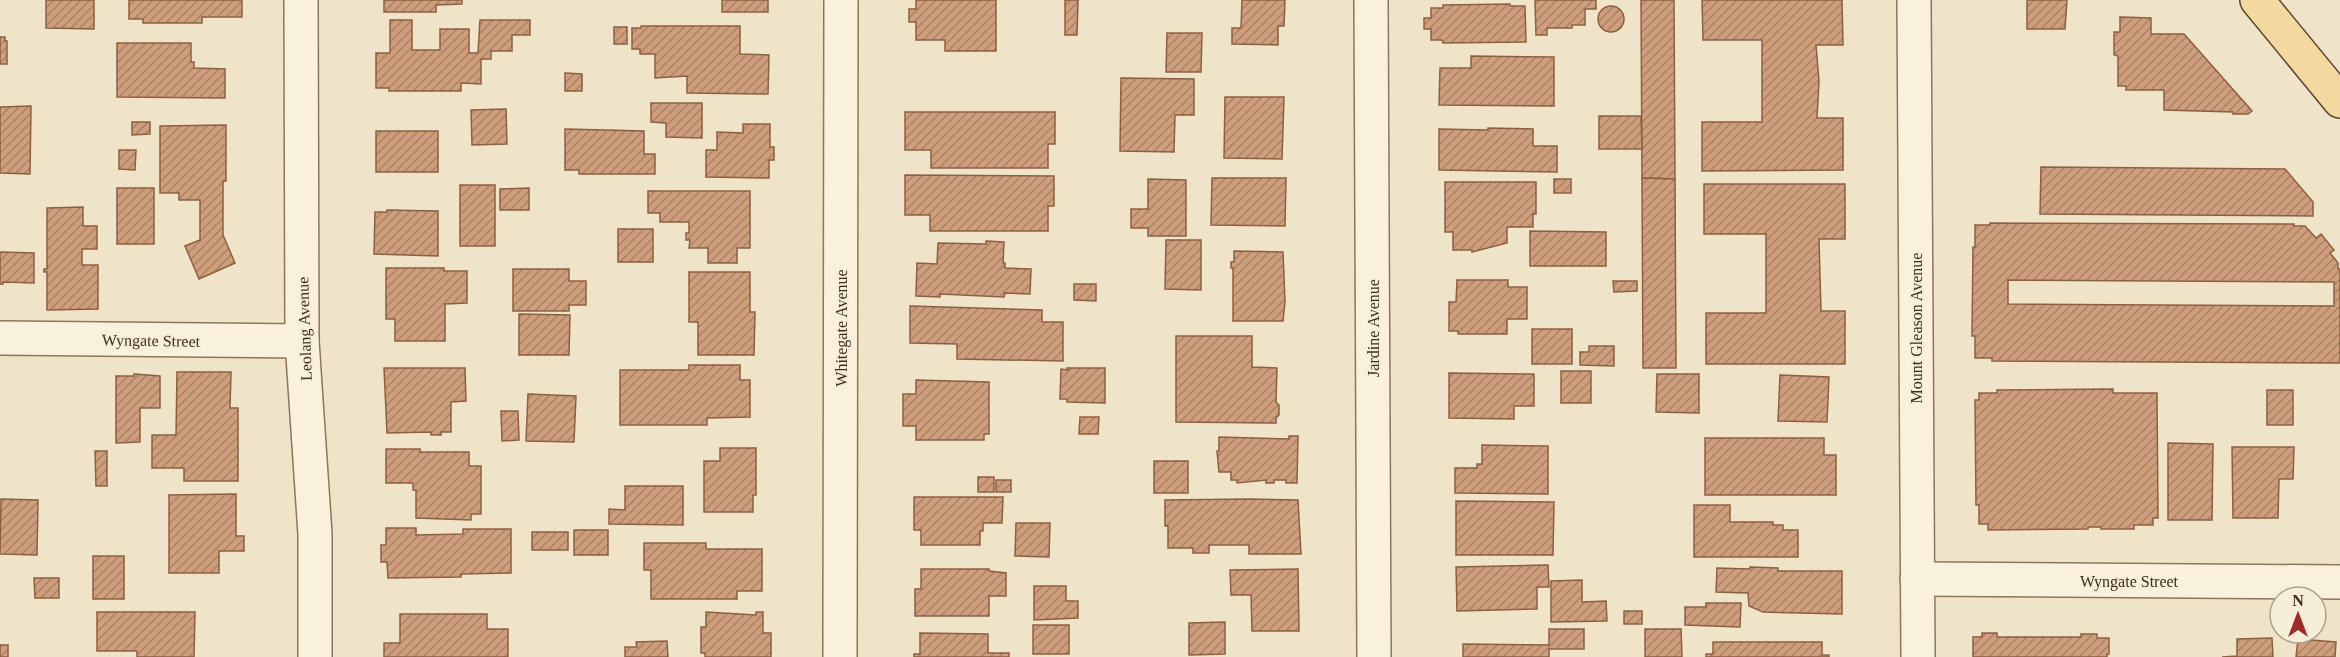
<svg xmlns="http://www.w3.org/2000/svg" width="2340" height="657" viewBox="0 0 2340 657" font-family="Georgia,serif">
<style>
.building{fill:url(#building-hatch);stroke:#8d5f41;stroke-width:1.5;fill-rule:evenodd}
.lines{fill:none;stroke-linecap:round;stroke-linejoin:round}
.minor-casing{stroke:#8d765c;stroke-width:36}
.tertiary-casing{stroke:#8d765c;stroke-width:36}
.primary-casing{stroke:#5b4430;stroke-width:36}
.minor{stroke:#faf1dc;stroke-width:33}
.tertiary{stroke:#faf1dc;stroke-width:33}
.primary{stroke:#f3d9a0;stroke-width:33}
.labels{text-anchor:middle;stroke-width:4.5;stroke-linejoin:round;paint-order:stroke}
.street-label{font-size:16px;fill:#3d2e20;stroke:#f7eed8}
</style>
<defs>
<pattern id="building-hatch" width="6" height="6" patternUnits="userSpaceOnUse" patternTransform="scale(1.5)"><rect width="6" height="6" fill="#cf9f7d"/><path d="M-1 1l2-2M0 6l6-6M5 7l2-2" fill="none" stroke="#a98266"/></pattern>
</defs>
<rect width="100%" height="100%" fill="#f0e4c8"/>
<g class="building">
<polygon points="46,0 94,0 94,29 46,28"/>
<polygon points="129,0 242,0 242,17 202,17 202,23 143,23 143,19 129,19"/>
<polygon points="384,0 462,0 462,4 436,5 436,12 384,12"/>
<rect x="722" y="0" width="46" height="12"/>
<polygon points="916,0 996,0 996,51 945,51 945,40 916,40 916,22 909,22 909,9 916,9"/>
<polygon points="1065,0 1078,0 1077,35 1065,35"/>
<polygon points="1242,0 1285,0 1284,26 1278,26 1278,45 1232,44 1232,28 1241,28"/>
<polygon points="1535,0 1596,0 1596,9 1585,9 1585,25 1572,25 1572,28 1547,28 1547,35 1536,35"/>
<polygon points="1641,0 1674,0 1675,179 1642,178"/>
<polygon points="1702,0 1842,0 1843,45 1816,45 1819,81 1817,118 1843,118 1843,170 1702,171 1702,122 1762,122 1762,40 1703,40"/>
<polygon points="2027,0 2067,0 2065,29 2027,29"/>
<polygon points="1510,4 1510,6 1525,6 1526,42 1443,43 1442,40 1431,40 1431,29 1424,29 1424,18 1431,18 1431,8 1443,8 1443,5"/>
<circle cx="1611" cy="19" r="13"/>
<polygon points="2120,17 2151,18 2151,34 2184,34 2252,111 2248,114 2233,114 2233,112 2164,110 2164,90 2126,90 2126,86 2118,86 2118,56 2114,55 2114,32 2120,32"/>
<polygon points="390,20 412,20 412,50 440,50 440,29 469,29 469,53 478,53 480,20 530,20 530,35 512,35 512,51 491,51 491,59 481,59 481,84 461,83 461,91 389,91 389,88 376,88 376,53 390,53"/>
<polygon points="641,26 740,26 740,54 769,55 768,94 687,93 687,76 655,78 655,54 640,54 640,49 632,49 632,28 641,28"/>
<rect x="614" y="27" width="13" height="17"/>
<polygon points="1167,33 1202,33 1201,72 1166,72"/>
<polygon points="0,37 5,37 5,41 7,41 7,64 0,64"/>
<polygon points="117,43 191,43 191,62 194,62 194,68 225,69 225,98 117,97"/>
<polygon points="1471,56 1554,57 1554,106 1439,105 1440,68 1471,68"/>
<polygon points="565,73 582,74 582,91 565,91"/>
<polygon points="1121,78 1194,79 1194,115 1175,115 1174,152 1120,151"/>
<polygon points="1225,97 1284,97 1282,159 1224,158"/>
<polygon points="651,103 702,103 702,138 666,137 666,123 651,122"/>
<polygon points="31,106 30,174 0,173 0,107"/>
<polygon points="506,109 507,144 472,145 471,110"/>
<polygon points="905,112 1055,112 1055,144 1048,144 1048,168 931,168 931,150 905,150"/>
<polygon points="1599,116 1641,116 1642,149 1599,149"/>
<polygon points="132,122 150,122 150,134 132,135"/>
<polygon points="743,124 770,124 770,147 774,147 774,160 769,160 769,178 706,177 706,150 717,150 717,132 743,133"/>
<polygon points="226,125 226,181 223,181 223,235 235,263 199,279 185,246 200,240 200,200 179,200 179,193 160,193 160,126"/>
<polygon points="1488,128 1533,129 1533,146 1557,146 1557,172 1439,170 1439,129 1488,130"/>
<polygon points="565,129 644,131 644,154 655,154 655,174 579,174 579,170 565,170"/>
<rect x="376" y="131" width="62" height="41"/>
<polygon points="119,150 136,150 135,170 119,169"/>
<polygon points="2041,167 2285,169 2313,202 2313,216 2040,214"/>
<polygon points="905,175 1054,176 1054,206 1048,206 1048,231 930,231 930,215 905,215"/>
<polygon points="1212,178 1286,178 1285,226 1211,225"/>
<polygon points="1642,178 1675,179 1676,368 1643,368"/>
<polygon points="1148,179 1186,180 1186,236 1148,236 1148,228 1131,228 1131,209 1148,209"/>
<rect x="1554" y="179" width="17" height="14"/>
<polygon points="1445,182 1536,182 1536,214 1533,214 1533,227 1507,227 1507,243 1472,252 1472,250 1453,250 1453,232 1445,232"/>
<polygon points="1704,184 1845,184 1845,239 1819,239 1821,311 1845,311 1845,364 1706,364 1706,313 1766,313 1766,234 1704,234"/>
<rect x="460" y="185" width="35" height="61"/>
<rect x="117" y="188" width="37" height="56"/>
<polygon points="529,188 529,210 500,210 500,189"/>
<polygon points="648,191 750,191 750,248 737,248 737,263 708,263 708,248 689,248 690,240 686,240 686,233 689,233 689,222 660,222 660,213 648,213"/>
<polygon points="83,207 83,226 97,226 97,249 82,249 82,265 98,265 98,309 47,310 47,272 44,272 44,269 47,269 47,208"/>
<polygon points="387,210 438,211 438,256 374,254 375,212 387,212"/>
<path d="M1990 223 2294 224V226H2305L2316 238 2321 234 2334 250 2330 253 2338 263V269H2340V363L1992 361V358H1975V336H1972L1973 247H1975V225H1990ZM2008 280 2334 282V306L2008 304Z"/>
<rect x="618" y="229" width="35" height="33"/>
<polygon points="1530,231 1606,232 1606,266 1530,266"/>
<polygon points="1166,240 1201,240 1201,290 1165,289"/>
<polygon points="986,241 1004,242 1003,263 1005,263 1005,268 1031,269 1030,294 1005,293 1004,297 940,294 940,297 916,296 917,263 937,264 938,243 986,244"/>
<polygon points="1234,251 1283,252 1285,302 1283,321 1233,321 1233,268 1231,268 1231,262 1234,262"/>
<polygon points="0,252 34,253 34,283 3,282 3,284 0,284"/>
<polygon points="386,268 444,268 444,271 467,271 467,303 445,304 445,341 395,341 395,319 386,319"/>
<polygon points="513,269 569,269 569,281 586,281 586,305 569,305 569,311 513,311"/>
<polygon points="689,272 750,272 750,312 755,312 754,355 698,355 698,322 689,322"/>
<polygon points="1457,280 1508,280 1508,287 1527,287 1527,319 1507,319 1507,334 1458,334 1458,331 1449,331 1449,302 1456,302"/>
<polygon points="1613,281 1637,281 1637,291 1614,292"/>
<polygon points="1074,284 1096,284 1096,301 1074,300"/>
<polygon points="910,306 1042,310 1042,322 1063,322 1063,361 957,359 957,344 910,343"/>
<polygon points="519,314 570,315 569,355 519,355"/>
<rect x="1532" y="329" width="40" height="35"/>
<polygon points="1176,336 1252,336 1252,367 1277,368 1276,402 1279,405 1279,415 1276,418 1276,423 1176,422"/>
<polygon points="1589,346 1614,346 1614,366 1580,365 1580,352 1589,352"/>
<polygon points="689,365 740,365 740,380 750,380 750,417 707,418 707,425 620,425 620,370 689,370"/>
<polygon points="384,368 465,368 466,401 451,402 451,432 441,432 441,435 431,435 431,432 387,433"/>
<polygon points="1067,368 1105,368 1105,403 1067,402 1067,399 1060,399 1061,369 1068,370"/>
<rect x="1561" y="371" width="30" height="32"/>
<polygon points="177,372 231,372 230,408 238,408 238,481 184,481 184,468 152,468 152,435 176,435"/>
<polygon points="1449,373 1534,374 1534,406 1514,406 1514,419 1449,418"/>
<polygon points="134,374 160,376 160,408 140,408 140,442 116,443 116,376 134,376"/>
<polygon points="1657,374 1699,374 1699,413 1656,412"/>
<polygon points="1780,375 1829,377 1827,422 1778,421"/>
<polygon points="916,380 989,382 989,434 984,434 984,440 916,440 916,426 903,426 903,394 916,394"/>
<polygon points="2113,389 2113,393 2157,393 2158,518 2153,518 2153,525 2134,525 2134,529 2101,529 2101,527 2088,527 2088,529 1988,530 1988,524 1979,524 1979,505 1976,505 1975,400 1979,400 1979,393 1997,393 1997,390"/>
<rect x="2267" y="390" width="26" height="35"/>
<polygon points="528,394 576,396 574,442 526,441"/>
<polygon points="501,411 518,411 519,440 502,441"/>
<polygon points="1080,417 1099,417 1098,434 1079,434"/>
<polygon points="1289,436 1298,436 1297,483 1286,483 1286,480 1274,480 1274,483 1266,483 1266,480 1237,483 1237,480 1231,480 1231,472 1219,472 1217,451 1219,451 1219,437 1289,439"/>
<polygon points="1705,438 1824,438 1824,455 1836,455 1836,495 1705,495"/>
<polygon points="2168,443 2213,444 2212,520 2168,520"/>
<polygon points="1482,445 1548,446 1548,494 1455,493 1455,468 1477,468 1477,464 1482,464"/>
<polygon points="2232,447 2294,447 2293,479 2279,479 2278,518 2233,518"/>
<polygon points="720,448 756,448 756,495 753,495 753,512 704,512 704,461 720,461"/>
<polygon points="386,449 420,449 420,452 469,452 469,466 481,466 481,514 471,514 471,520 416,518 416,490 413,490 413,483 386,483"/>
<polygon points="95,451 107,451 107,486 96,486"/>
<rect x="1154" y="461" width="34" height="32"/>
<rect x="978" y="477" width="16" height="15"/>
<rect x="996" y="480" width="15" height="12"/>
<polygon points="625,486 683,486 683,525 609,524 609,509 625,510"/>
<polygon points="236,494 236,536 244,536 244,551 219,551 219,573 169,573 169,495"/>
<polygon points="914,497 1003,497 1002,523 983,523 983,531 980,531 980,545 921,545 921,530 914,530"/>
<polygon points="1,499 38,500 37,555 0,554"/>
<polygon points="1250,499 1298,500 1301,554 1249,554 1249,545 1209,545 1209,553 1193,553 1193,548 1168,548 1168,526 1165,526 1165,500"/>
<polygon points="1456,501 1554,502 1553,555 1456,555"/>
<polygon points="1694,505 1730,505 1730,522 1773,522 1773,525 1783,525 1783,530 1798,530 1798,557 1694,557"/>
<polygon points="1016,523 1050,523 1049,557 1015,556"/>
<polygon points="386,528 416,528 416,535 463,534 463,529 511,529 511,573 461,574 461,577 388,578 387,562 381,562 381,545 386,545"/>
<rect x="574" y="530" width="34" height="25"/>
<rect x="532" y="532" width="36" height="18"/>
<polygon points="644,543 706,543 706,549 762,549 762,591 737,591 737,599 651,599 651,570 644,570"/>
<rect x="93" y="556" width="31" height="43"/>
<polygon points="1548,565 1549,587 1537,587 1537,609 1457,611 1456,567"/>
<polygon points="1750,567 1778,568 1778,571 1842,571 1842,614 1763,612 1749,606 1748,593 1716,592 1717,568 1750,569"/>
<polygon points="921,569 989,569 989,571 1006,573 1006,596 989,596 989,616 915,616 915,589 921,589"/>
<polygon points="1298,569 1299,631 1252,631 1251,595 1231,595 1230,570"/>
<polygon points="34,578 59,578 59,598 35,598"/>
<polygon points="1582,580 1582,602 1606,601 1607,621 1551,622 1551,581"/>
<polygon points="1034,586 1066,586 1066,601 1078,601 1078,618 1034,620"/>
<polygon points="1706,603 1741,603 1740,627 1685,625 1685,607 1706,607"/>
<rect x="1624" y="611" width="18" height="13"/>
<polygon points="97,612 195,612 194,657 137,657 137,651 97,651"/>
<polygon points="706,612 756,615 756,612 763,612 763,633 771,633 771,657 705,657 705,653 701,653 701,627 706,627"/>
<polygon points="400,614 487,614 487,629 508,629 508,657 384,657 384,643 400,643"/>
<polygon points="1225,622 1225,654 1189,655 1189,623"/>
<rect x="1033" y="625" width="36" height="29"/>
<polygon points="1549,629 1584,629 1584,649 1549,649 1549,657 1463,657 1463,644 1549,645"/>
<polygon points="1645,629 1681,629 1682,657 1645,657"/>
<polygon points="920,633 988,634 988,653 1009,653 1009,657 914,657 914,654 920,654"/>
<polygon points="1982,633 1997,633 1997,637 2081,637 2081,634 2097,634 2097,638 2109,638 2109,654 2107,654 2107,657 1973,657 1973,637 1982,637"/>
<polygon points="2272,638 2273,657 2222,657 2237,656 2237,639"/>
<polygon points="2298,639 2336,642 2335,657 2296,657"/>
<polygon points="667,641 668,657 625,657 625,647 637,647 636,642"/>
<polygon points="1713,642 1822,642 1822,655 1829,655 1829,657 1706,657 1706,654 1713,654"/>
<rect x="0" y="645" width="8" height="12"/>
</g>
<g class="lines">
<g class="minor-casing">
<g id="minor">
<polyline points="301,0 302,341 315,534 315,657"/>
<polyline points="1371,0 1374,657"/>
<polyline points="0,338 302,341"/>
<polyline points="1917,579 2340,582"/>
<polyline points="840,657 841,0"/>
</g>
</g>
<g class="tertiary-casing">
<polyline id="tertiary" points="1914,0 1918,657"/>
</g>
<g class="primary-casing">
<polyline id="primary" points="2257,0 2340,101"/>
</g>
<use href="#minor" class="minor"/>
<use href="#tertiary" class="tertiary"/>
<use href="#primary" class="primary"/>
</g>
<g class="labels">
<g class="street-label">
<text transform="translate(841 328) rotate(-90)" y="6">Whitegate Avenue</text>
<text transform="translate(1373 328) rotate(-90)" y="6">Jardine Avenue</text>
<text transform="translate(1916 328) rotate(-90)" y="6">Mount Gleason Avenue</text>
<text transform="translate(304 329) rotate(-92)" y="6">Leolang Avenue</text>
<text transform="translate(151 340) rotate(1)" y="6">Wyngate Street</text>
<text x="2129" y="587">Wyngate Street</text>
</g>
</g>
<g transform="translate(2298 615)"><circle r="28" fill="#f7eed8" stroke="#ada18e" stroke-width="1.5"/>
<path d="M0-4.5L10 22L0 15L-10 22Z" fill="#9e2a2b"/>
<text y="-9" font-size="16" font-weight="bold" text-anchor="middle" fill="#3d2e20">N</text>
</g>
</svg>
